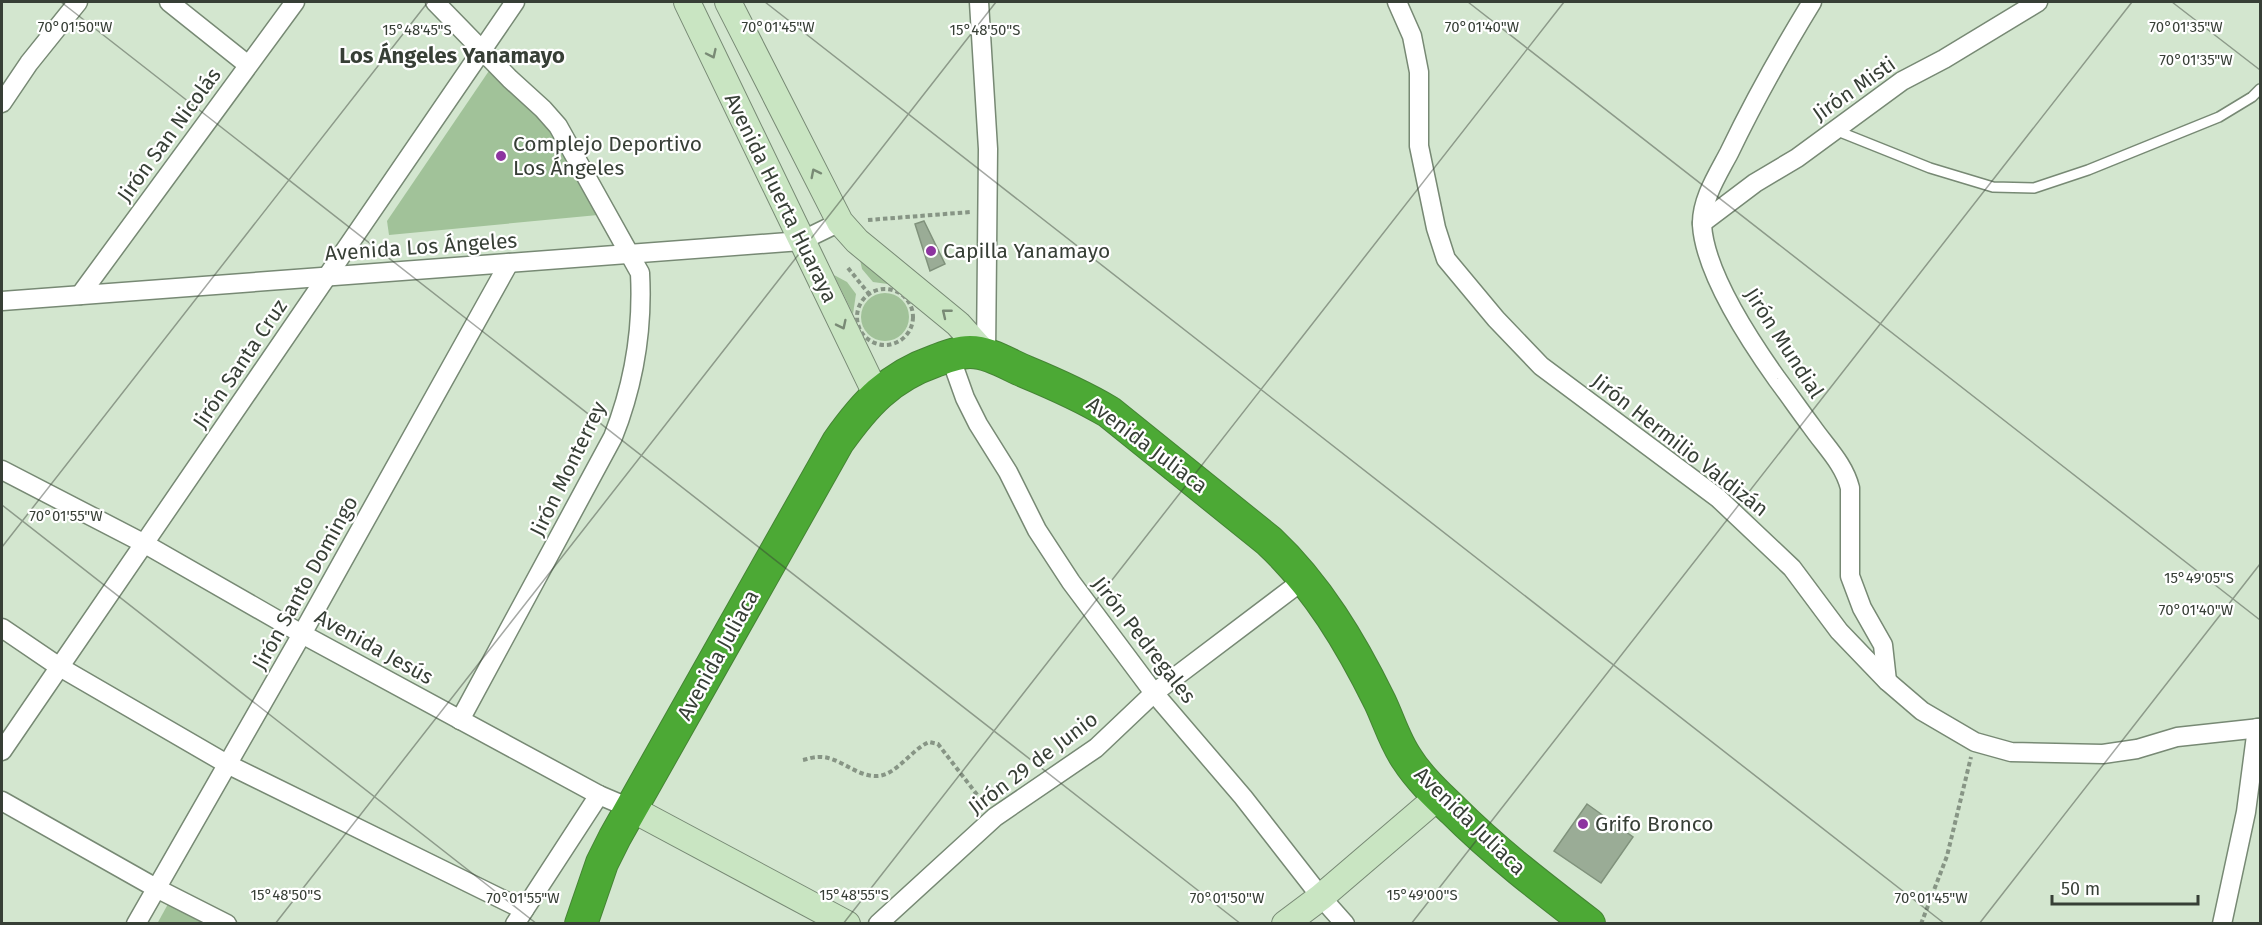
<svg xmlns="http://www.w3.org/2000/svg" width="2262" height="925" viewBox="0 0 2262 925" font-family="'Fira Sans',sans-serif">
<style>
.green{fill:#a1c299}
.building{fill:#9aac96;stroke:#80927c;stroke-width:1.5}
.lines{fill:none;stroke-linecap:round;stroke-linejoin:round}
.lane-casing{stroke:#778974;stroke-width:12}
.street-casing{stroke:#778974;stroke-width:21}
.secondary-casing{stroke:#778974;stroke-width:28}
.highway-casing{stroke:#458435;stroke-width:34}
.path{stroke:#879585;stroke-width:4;stroke-dasharray:4.5 3;stroke-linecap:butt}
.lane{stroke:#fff;stroke-width:9}
.street{stroke:#fff;stroke-width:18}
.secondary{stroke:#c9e5c2;stroke-width:26}
.highway{stroke:#4ca935;stroke-width:32}
.oneway{stroke:#798a75}
.ticks{fill:none;stroke:#373f36;stroke-width:1.5;stroke-opacity:0.45}
.poi-dot{fill:#8d34a0;stroke:#fff;stroke-width:2}
.labels{text-anchor:middle;stroke-width:4.5;stroke-linejoin:round;paint-order:stroke}
.street-label{font-size:21px;fill:#373f36;stroke:#fff}
.poi-label{font-size:21px;fill:#373f36;stroke:#fff;text-anchor:start}
.neighbourhood-label{font-size:22px;font-weight:bold;fill:#373f36;stroke:#fff}
.ticks-label{font-size:15px;text-anchor:middle;fill:#373f36;stroke:#fff;stroke-width:4.5;stroke-linejoin:round;paint-order:stroke}
</style>
<rect width="100%" height="100%" fill="#d3e6cf"/>
<g class="green">
<polygon points="497,59 542,105 598,215 389,235 387,221"/>
<polygon points="859,255 895,285 873,282 862,269"/>
<polygon points="834,275 847,282 856,294 853,314"/>
<circle cx="885" cy="317" r="24"/>
<polygon points="168,904 202,923 157,924"/>
</g>
<g class="building">
<polygon points="924,221 945,264 930,271 915,224"/>
<polygon points="1587,804 1633,837 1601,883 1554,851"/>
</g>
<g class="lines">
<g class="lane-casing">
<polyline id="lane" points="1835,130 1930,168 1993,187 2034,188 2088,170 2219,117 2252,97 2260,89"/>
</g>
<g class="street-casing">
<g id="street">
<polyline points="169,2 248,65"/>
<path d="M435 2 510 79 543 109 558 126 640 273C643 329 634 384 613 437L460 720"/>
<polyline points="979,2 988,149 986,355"/>
<polyline points="1397,2 1412,36 1419,72 1419,146 1436,228 1446,259 1496,319 1541,366 1718,498 1792,568 1839,631 1887,681 1922,711 1975,742 2011,752 2103,754 2137,749 2177,737 2260,728"/>
<path d="M1812 2C1782 51 1754 101 1729 153 1718 174 1701 200 1702 225 1705 273 1750 341 1777 379 1789 395 1800 411 1812 427 1826 447 1844 464 1850 488V576L1862 608 1883 645 1887 681"/>
<polyline points="2,103 29,63 78,2"/>
<polyline points="1702,223 1755,183 1797,158 1902,81 1944,59 2038,2"/>
<polyline points="80,295 295,2"/>
<polyline points="2,301 801,241 840,222"/>
<polyline points="950,356 965,398 978,424 1008,472 1037,530 1071,582 1154,693 1243,797 1321,897 1345,924"/>
<polyline points="2,470 145,544 302,634 599,795 632,809"/>
<polyline points="2,628 58,666 227,764 524,910"/>
<polyline points="2,751 515,2"/>
<polyline points="2,801 156,888 227,924"/>
<polyline points="136,924 302,634 509,263"/>
<polyline points="515,924 599,795"/>
<polyline points="878,924 995,817 1096,748 1154,693 1306,578"/>
<polyline points="2222,924 2246,812 2257,728"/>
</g>
</g>
<g class="secondary-casing">
<g id="secondary">
<polyline points="687,2 876,394"/>
<polyline points="728,2 840,222 857,241 958,324 986,355"/>
<polyline points="632,809 847,924"/>
<polyline points="1285,924 1321,897 1439,796"/>
</g>
</g>
<g class="highway-casing">
<path id="highway" d="M581 924 602 863 615 837 838 442C865 404 889 377 935 361 946 357 958 352 970 352 989 352 1009 365 1026 372 1055 384 1082 396 1109 412L1269 541C1317 586 1351 643 1380 702 1389 721 1395 742 1407 759 1419 778 1437 795 1453 810 1495 852 1542 888 1589 924"/>
</g>
<g class="path">
<polyline points="868,220 971,212"/>
<polyline points="848,268 869,294"/>
<circle cx="885" cy="317" r="28"/>
<path d="M803 760C808 759 813 757 817 757 839 755 856 778 879 776 898 773 911 750 929 742L938 744 985 805"/>
<polyline points="1921,924 1947,856 1971,757"/>
</g>
<use href="#lane" class="lane"/>
<use href="#street" class="street"/>
<use href="#secondary" class="secondary"/>
<use href="#highway" class="highway"/>
</g>
<defs><path id="oneway-chevron" d="M-2-3.5L2.5 0L-2 3.5" fill="none" stroke-width="1.6" stroke-linecap="round" stroke-linejoin="round" transform="scale(1.5)"/></defs>
<g class="oneway">
<use href="#oneway-chevron" transform="translate(712 54) rotate(65)"/>
<use href="#oneway-chevron" transform="translate(815 173) rotate(-117)"/>
<use href="#oneway-chevron" transform="translate(946 313) rotate(-141)"/>
<use href="#oneway-chevron" transform="translate(842 325) rotate(64)"/>
</g>
<path class="ticks" d="M61 2 1241 924M765 2 1945 924M1468 2 2260 620M2172 2 2260 70M2 505 537 924M2 547 428 2M275 924 996 2M843 924 1564 2M1411 924 2132 2M1979 924 2260 564"/>
<g class="poi-dot">
<circle cx="501" cy="156" r="6"/>
<circle cx="931" cy="251" r="6"/>
<circle cx="1583" cy="824" r="6"/>
</g>
<g class="labels">
<g class="street-label">
<text transform="translate(1854 89) rotate(-35)" y="7">Jirón Misti</text>
<text transform="translate(169 135) rotate(-54)" y="7">Jirón San Nicolás</text>
<text transform="translate(781 198) rotate(64)" y="7">Avenida Huerta Huaraya</text>
<text transform="translate(421 247) rotate(-4)" y="7">Avenida Los Ángeles</text>
<text transform="translate(1784 343) rotate(57)" y="7">Jirón Mundial</text>
<text transform="translate(240 364) rotate(-56)" y="7">Jirón Santa Cruz</text>
<text transform="translate(1147 445) rotate(37)" y="7">Avenida Juliaca</text>
<text transform="translate(1680 445) rotate(38)" y="7">Jirón Hermilio Valdizán</text>
<text transform="translate(568 469) rotate(-64)" y="7">Jirón Monterrey</text>
<text transform="translate(305 583) rotate(-61)" y="7">Jirón Santo Domingo</text>
<text transform="translate(1144 640) rotate(52)" y="7">Jirón Pedregales</text>
<text transform="translate(374 647) rotate(29)" y="7">Avenida Jesús</text>
<text transform="translate(718 655) rotate(-61)" y="7">Avenida Juliaca</text>
<text transform="translate(1033 763) rotate(-37)" y="7">Jirón 29 de Junio</text>
<text transform="translate(1470 821) rotate(44)" y="7">Avenida Juliaca</text>
</g>
<g class="poi-label">
<text x="513" y="151">Complejo Deportivo<tspan x="513" dy="24">Los Ángeles</tspan></text>
<text x="943" y="258">Capilla Yanamayo</text>
<text x="1595" y="831">Grifo Bronco</text>
</g>
<g class="neighbourhood-label">
<text x="452" y="63">Los Ángeles Yanamayo</text>
</g>
</g>
<g class="ticks-label">
<text x="75" y="32">70°01'50"W</text>
<text x="778" y="32">70°01'45"W</text>
<text x="1482" y="32">70°01'40"W</text>
<text x="2186" y="32">70°01'35"W</text>
<text x="417" y="35">15°48'45"S</text>
<text x="985" y="35">15°48'50"S</text>
<text x="2196" y="65">70°01'35"W</text>
<text x="66" y="521">70°01'55"W</text>
<text x="2199" y="583">15°49'05"S</text>
<text x="2196" y="615">70°01'40"W</text>
<text x="286" y="900">15°48'50"S</text>
<text x="854" y="900">15°48'55"S</text>
<text x="1422" y="900">15°49'00"S</text>
<text x="523" y="903">70°01'55"W</text>
<text x="1227" y="903">70°01'50"W</text>
<text x="1931" y="903">70°01'45"W</text>
</g>
<rect width="2262" height="925" fill="none" stroke="#373f36" stroke-width="6"/>
<path d="M2052 895v9h146v-9" fill="none" stroke="#373f36" stroke-width="3"/>
<text x="2061" y="895" font-size="18" fill="#373f36" stroke="#ffffff" stroke-width="4.5" paint-order="stroke">50 m</text>
</svg>
